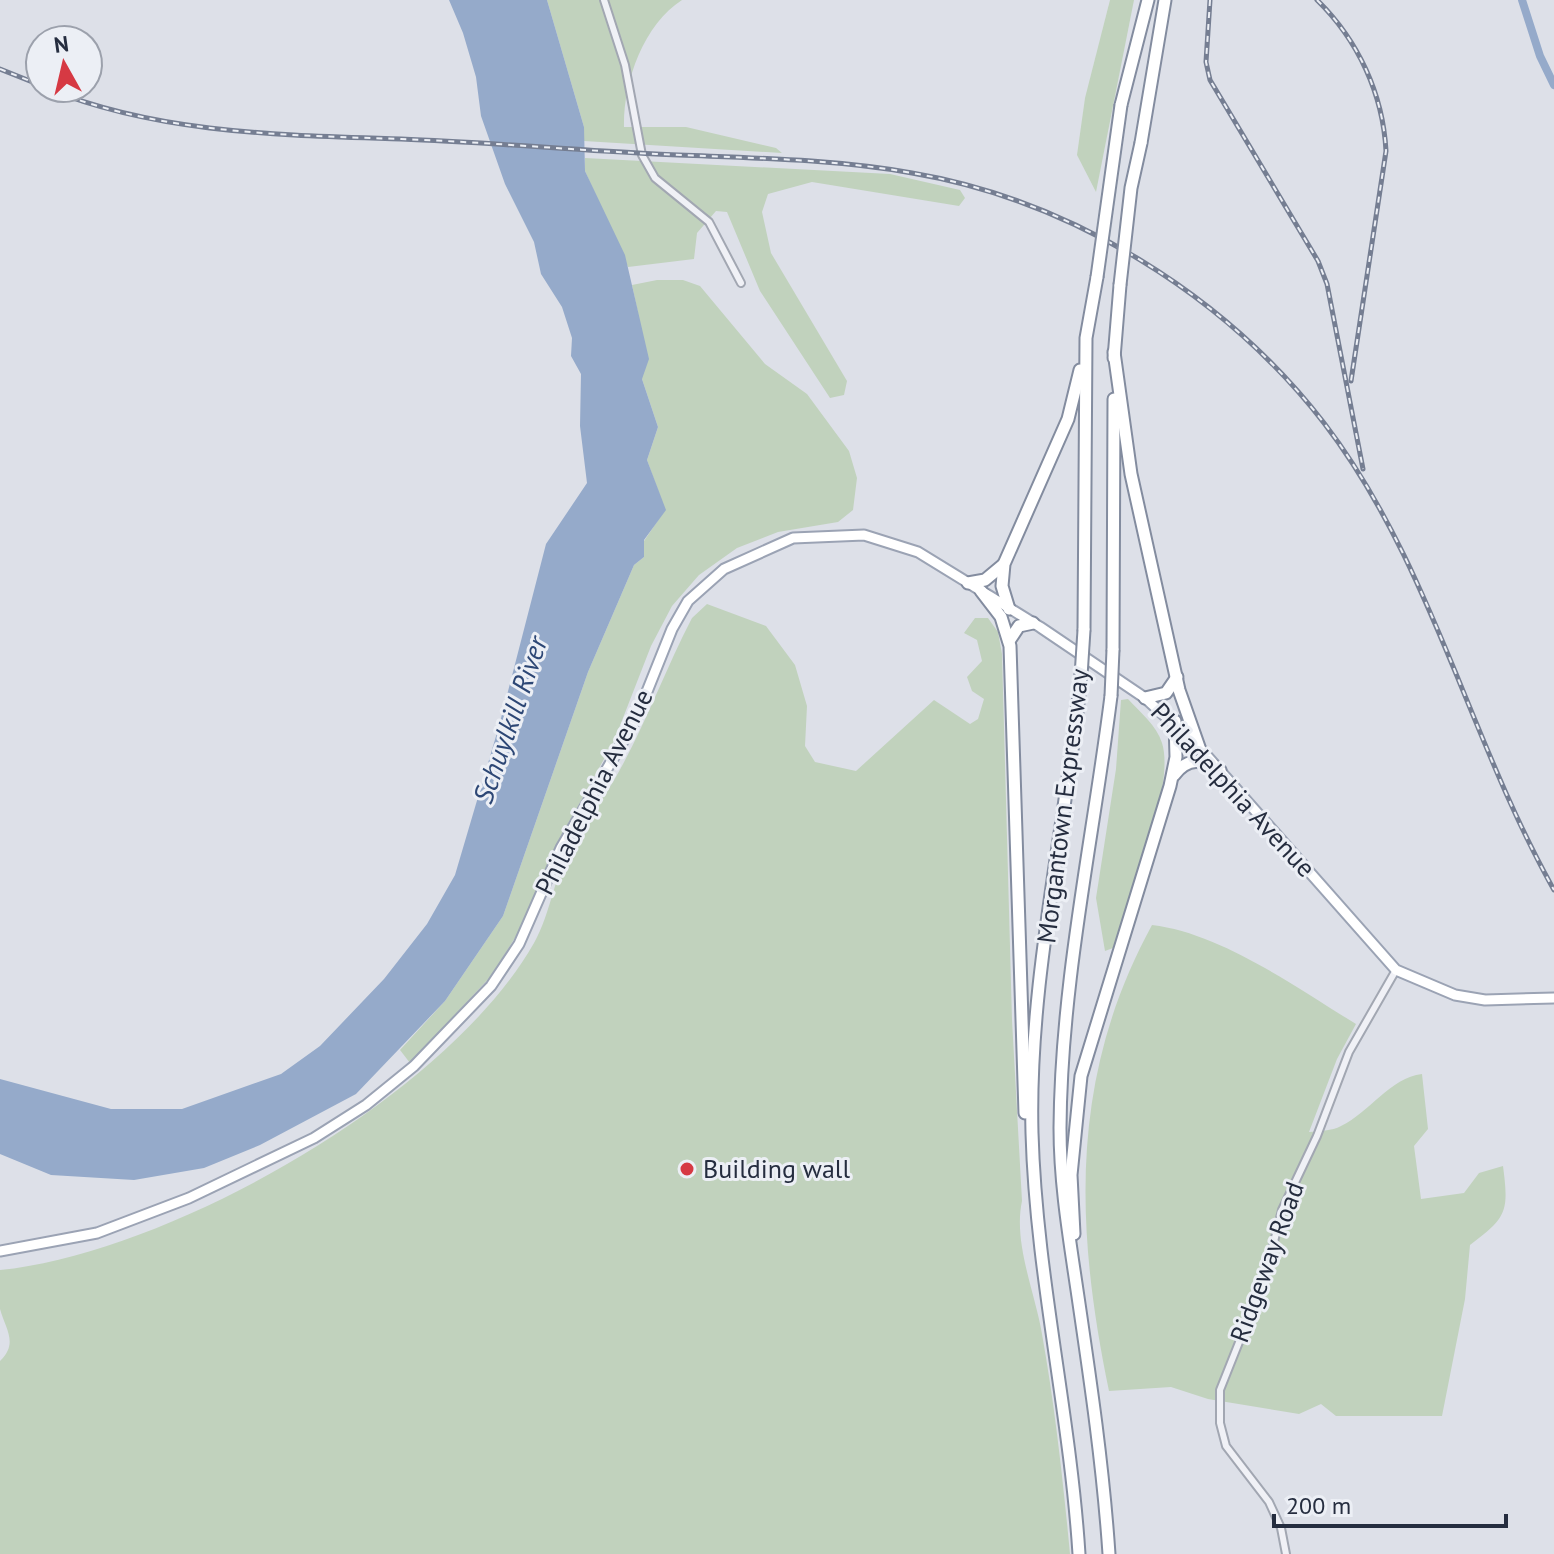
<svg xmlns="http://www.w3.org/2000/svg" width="1554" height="1554" viewBox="0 0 1554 1554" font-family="'PT Sans',sans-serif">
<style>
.green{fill:#c1d2bd}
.water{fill:#95aaca}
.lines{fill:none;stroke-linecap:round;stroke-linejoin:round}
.canal{stroke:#95aaca;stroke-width:8}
.minor-casing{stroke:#a2a7b2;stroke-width:10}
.primary-casing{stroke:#9ba3b4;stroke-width:13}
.motorway-casing{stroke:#838c9f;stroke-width:15}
.minor{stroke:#f0f1f6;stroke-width:6}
.primary{stroke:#fff;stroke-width:9}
.motorway{stroke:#fff;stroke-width:11}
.rail-casing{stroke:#757e92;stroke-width:5}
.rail{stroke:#eceff5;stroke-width:2;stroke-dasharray:6;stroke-linecap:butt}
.motorway-bridge-casing{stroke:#838c9f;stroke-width:15;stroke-linecap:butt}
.motorway-bridge{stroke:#fff;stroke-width:11}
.poi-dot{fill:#d63943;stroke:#eceff5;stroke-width:3}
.labels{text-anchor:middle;stroke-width:6;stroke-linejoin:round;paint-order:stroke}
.street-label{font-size:26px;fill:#252d3f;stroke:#eceff5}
.poi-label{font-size:26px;fill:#252d3f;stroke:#eceff5;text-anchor:start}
.water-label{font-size:28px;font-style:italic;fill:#2d4775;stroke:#eceff5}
</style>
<rect width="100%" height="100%" fill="#dde0e8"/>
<g class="green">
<path d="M547 0H682C643 25 623 83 624 127H686L776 148 782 153 584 141V127Z"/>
<polygon points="1110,0 1134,0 1096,192 1077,155 1085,98"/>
<polygon points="585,158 890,174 960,190 965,198 959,206 812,182 768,194 762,212 771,253 847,381 844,395 830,398 760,291 727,212 716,211 697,233 694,259 628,267 585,171"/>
<polygon points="657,280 683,280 700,286 765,364 807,394 849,451 857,478 853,510 838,522 778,532 737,548 699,575 672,606 651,646 614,741 557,844 521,928 492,975 410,1063 400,1050 445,1001 503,916 588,672 634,565 644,557 644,541 665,510 647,460 658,427 642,379 638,313 632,285"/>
<path d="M707 604 766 626 795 665 807 706 805 746 815 762 856 771 934 700 970 724 978 719 984 699 972 691 967 677 982 661 977 640 964 633 975 618H988L998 632 1002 654 1012 1020 1022 1201C1013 1243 1035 1292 1042 1334 1055 1407 1063 1480 1070 1554H0V1361C19 1343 5 1328 0 1309 0 1297 0 1281 0 1270 172 1252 447 1096 534 943 551 913 555 873 572 842 584 820 601 802 613 782 644 729 664 672 692 618Z"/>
<path d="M1128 699C1140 712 1157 726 1162 743 1176 787 1128 902 1113 948L1105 951 1096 898 1116 769 1121 700Z"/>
<path d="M1152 925C1221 933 1297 988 1356 1024L1337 1059 1309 1132C1319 1131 1332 1131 1341 1126 1370 1112 1390 1078 1422 1074L1428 1129 1414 1146 1421 1199 1464 1193 1479 1173 1503 1166C1509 1212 1507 1217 1470 1245L1465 1299 1442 1416H1336L1321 1404 1299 1414 1208 1399 1171 1387 1109 1391C1075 1227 1069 1077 1152 925Z"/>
</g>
<polygon class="water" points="449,0 547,0 584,127 585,171 625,255 649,359 642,379 658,427 647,460 666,510 644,540 644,557 634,565 588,672 503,916 445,1001 356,1094 260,1145 204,1168 134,1180 51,1175 0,1154 0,1079 111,1109 182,1109 281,1074 320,1046 384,979 427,924 455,875 499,726 546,544 587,483 580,426 581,374 571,356 572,338 562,307 541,274 534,242 505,184 481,116 476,77 463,33"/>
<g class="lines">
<polyline class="canal" points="1522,0 1540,56 1554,85"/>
<g class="minor-casing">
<g id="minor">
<polyline points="604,0 625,65 642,155 655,178 709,222 741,283"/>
<polyline points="1286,1554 1281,1528 1269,1502 1226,1446 1220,1423 1220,1390 1265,1277 1282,1210 1317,1136 1349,1052 1396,970"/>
</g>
</g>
<g class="primary-casing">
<polyline id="primary" points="0,1251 97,1233 189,1198 314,1138 366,1105 414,1066 491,986 519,944 561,848 636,719 672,629 688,601 724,569 793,538 864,535 918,552 1040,627 1145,698 1199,747 1396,970 1455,995 1485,1000 1554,998"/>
</g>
<g class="motorway-casing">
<g id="motorway">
<polyline points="1121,105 1148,0"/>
<polyline points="1141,143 1165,0"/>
<polyline points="1114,352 1131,474 1179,690 1199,747"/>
<polyline points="1114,358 1120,285"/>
<polyline points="968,583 985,580 1003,565"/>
<polyline points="981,591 1001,617 1010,646 1025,1113"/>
<polyline points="1009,609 1002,586 1004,564 1068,419 1080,370"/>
<polyline points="1084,630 1086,338 1097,277"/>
<polyline points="1009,641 1019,626 1033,623"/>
<polyline points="1113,650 1114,399"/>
<polyline points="1145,698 1166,693 1177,677"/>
<path d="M1174 775C1189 756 1202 760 1220 770"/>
<polyline points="1074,1234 1071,1175 1081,1076 1170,786 1176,757 1175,721"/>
<path d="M1079 1554C1070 1413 1036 1275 1032 1133 1028 981 1066 828 1081 676"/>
<path d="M1109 1554C1103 1465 1090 1378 1077 1290 1069 1236 1060 1183 1060 1128 1061 983 1093 839 1111 696"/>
</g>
</g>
<use href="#minor" class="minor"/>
<use href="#primary" class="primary"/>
<use href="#motorway" class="motorway"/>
<g class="rail-casing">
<g id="rail">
<polyline points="1210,0 1206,62 1210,80 1318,261 1327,284 1363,469"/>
<path d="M1317 0C1358 40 1383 94 1386 151L1351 381"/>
<polyline points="0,69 40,85"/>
<path d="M46 88C159 134 281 135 401 139 486 142 571 150 656 154 741 158 828 158 912 173 1071 200 1225 295 1324 423 1430 561 1469 739 1554 890"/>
</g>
</g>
<use href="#rail" class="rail"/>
<g class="motorway-bridge-casing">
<g id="motorway-bridge">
<polyline points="1097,277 1121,105"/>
<polyline points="1120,285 1131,188 1141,143"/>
<polyline points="1081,676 1084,630"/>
<polyline points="1111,696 1113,650"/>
</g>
</g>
<use href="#motorway-bridge" class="motorway-bridge"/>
</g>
<circle class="poi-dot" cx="687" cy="1169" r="8"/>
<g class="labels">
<g class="street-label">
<text transform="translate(1233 790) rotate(47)" y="9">Philadelphia Avenue</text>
<text transform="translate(594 792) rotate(-63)" y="9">Philadelphia Avenue</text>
<text transform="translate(1063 806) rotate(-83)" y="9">Morgantown Expressway</text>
<text transform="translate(1267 1262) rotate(-70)" y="9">Ridgeway Road</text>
</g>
<g class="poi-label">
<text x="703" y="1178">Building wall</text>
</g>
<g class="water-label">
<text transform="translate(510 720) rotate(-71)" y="10">Schuylkill River</text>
</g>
</g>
<g transform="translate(64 64) rotate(352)"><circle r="38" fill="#eceff5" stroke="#9ca1ac" stroke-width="2"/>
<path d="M0-6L14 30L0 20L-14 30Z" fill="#d63943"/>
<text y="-12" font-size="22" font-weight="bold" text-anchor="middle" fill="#252d3f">N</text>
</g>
<path d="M1274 1514v12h232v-12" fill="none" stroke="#252d3f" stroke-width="4"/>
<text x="1286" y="1514" font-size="24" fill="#252d3f" stroke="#eceff5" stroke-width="6" paint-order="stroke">200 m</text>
</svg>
